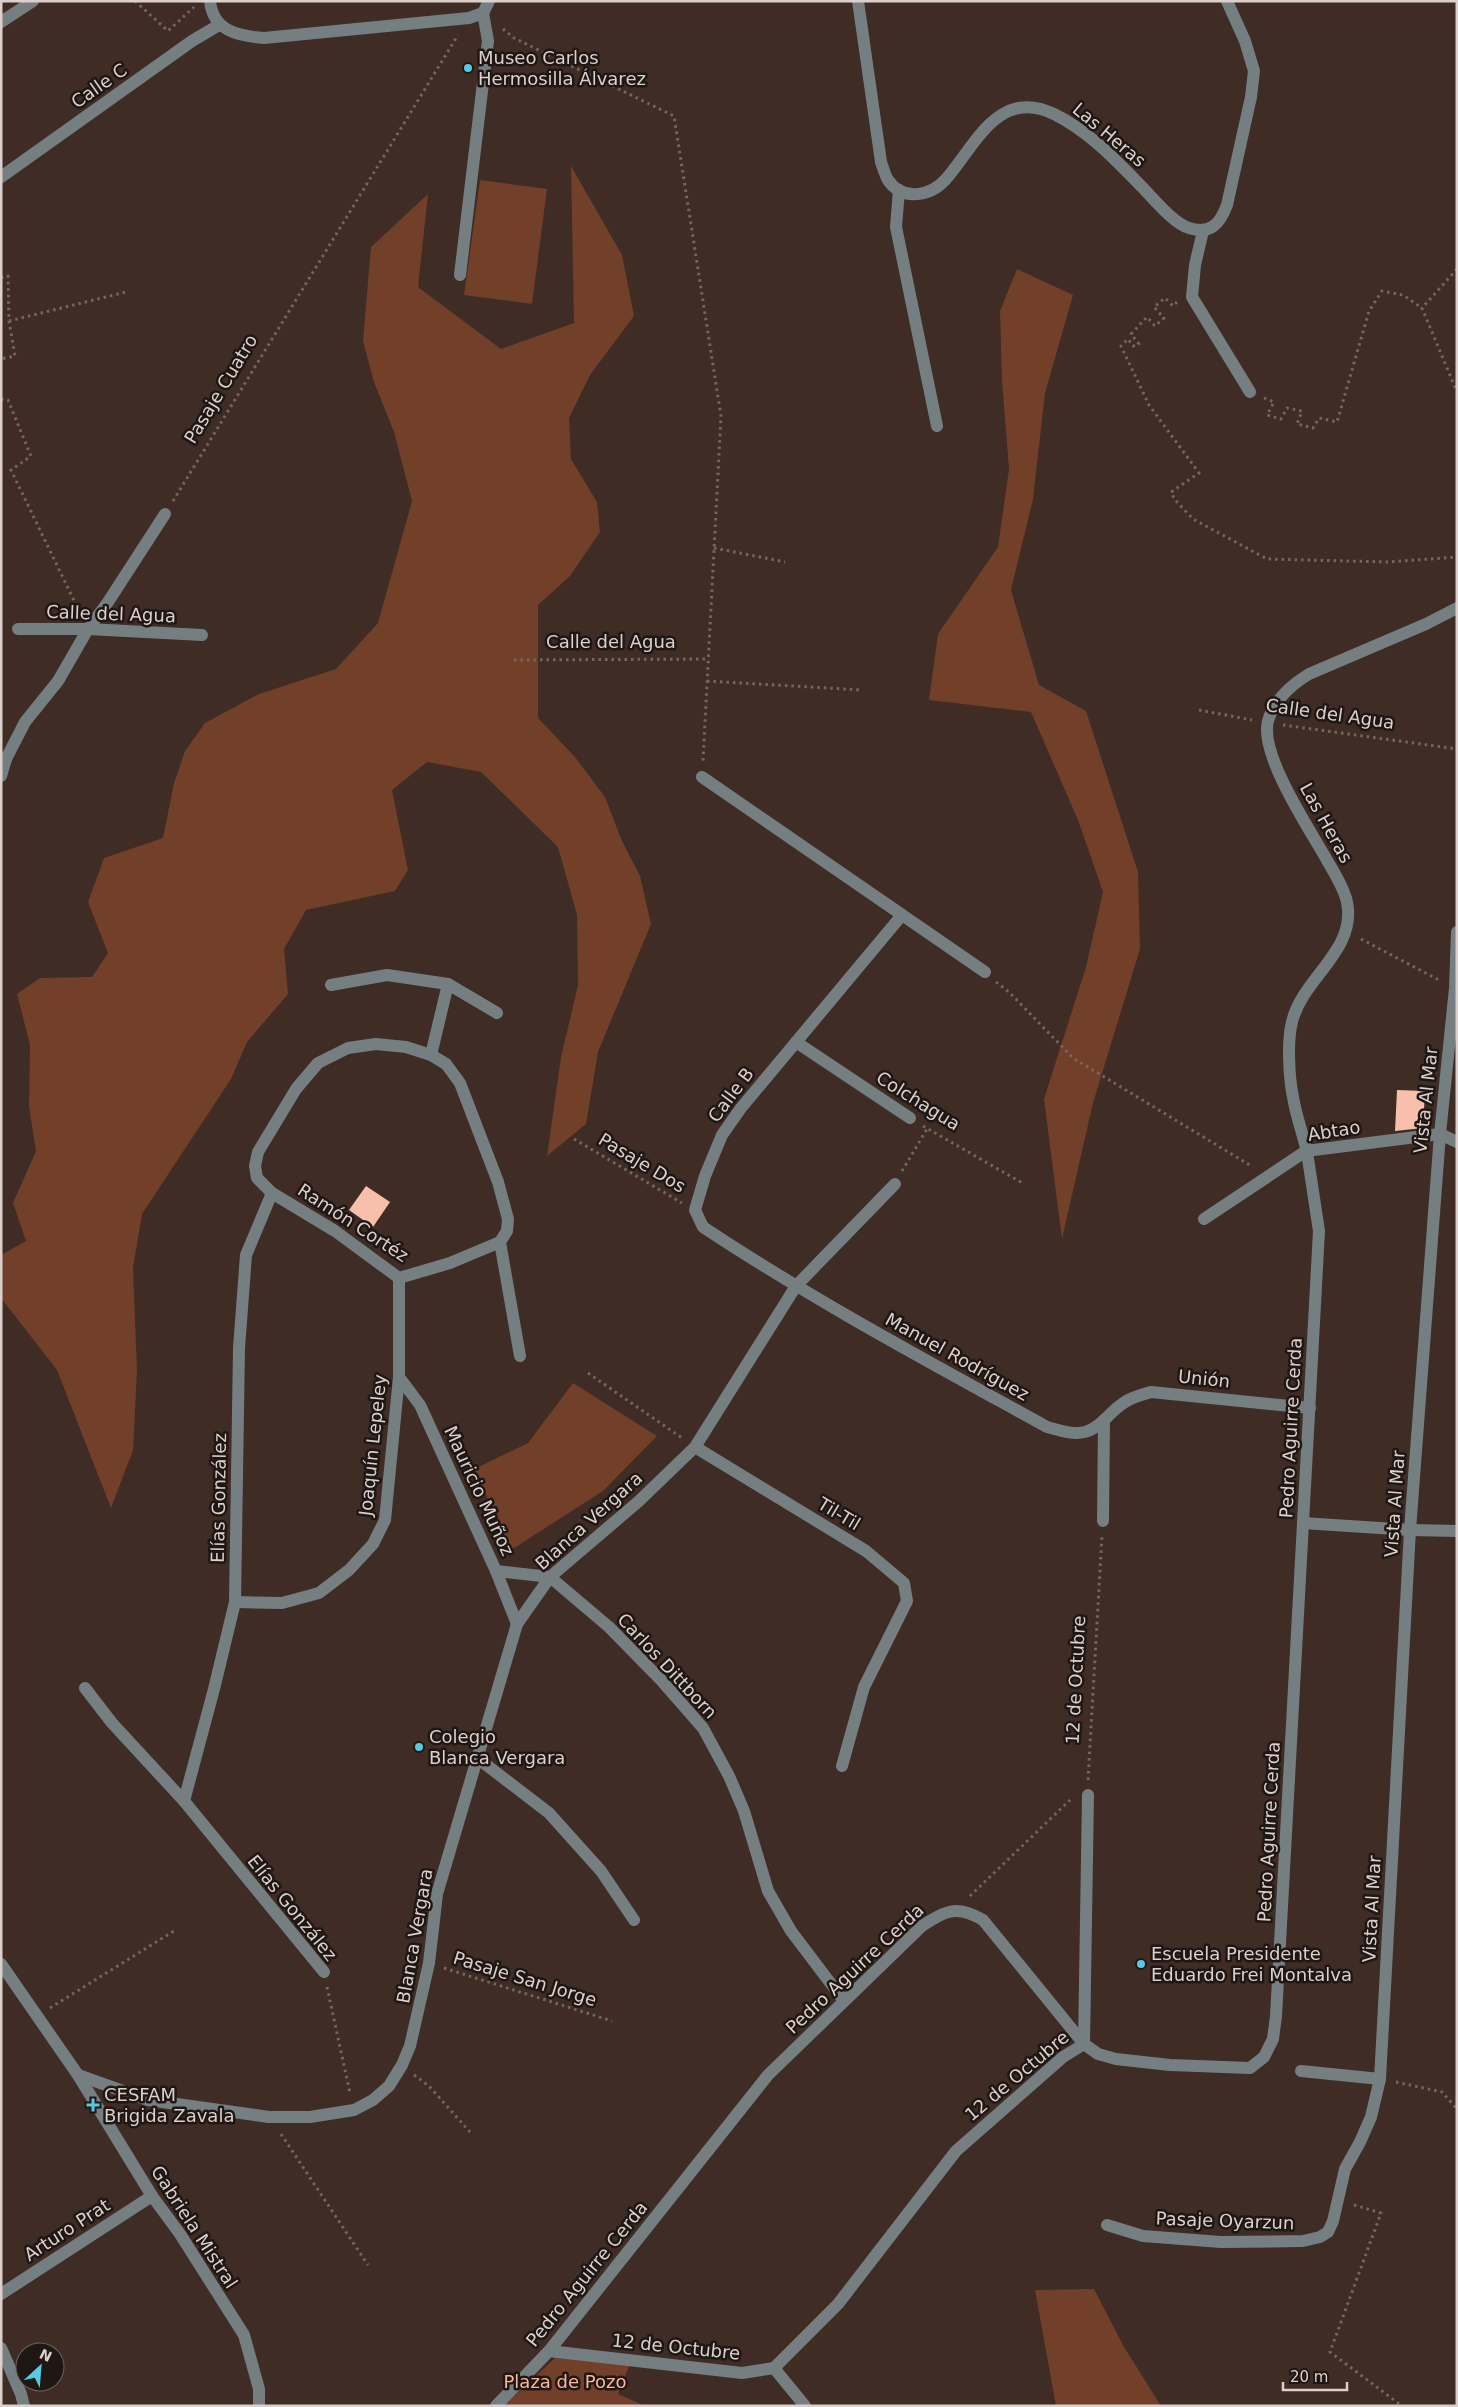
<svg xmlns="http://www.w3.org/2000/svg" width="1458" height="2407" viewBox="0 0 1458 2407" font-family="'DejaVu Sans',sans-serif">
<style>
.green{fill:#723f29}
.building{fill:#f8c0aa}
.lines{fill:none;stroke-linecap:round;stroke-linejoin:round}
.path{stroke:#766660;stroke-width:3;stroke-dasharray:2.5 4;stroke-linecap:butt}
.minor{stroke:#757f82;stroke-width:12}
.poi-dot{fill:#57c9e2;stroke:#1f1714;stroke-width:2}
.labels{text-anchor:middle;stroke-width:5;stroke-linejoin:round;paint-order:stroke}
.poi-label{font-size:18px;fill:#dcd0cc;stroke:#1f1714;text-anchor:start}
.street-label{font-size:18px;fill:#dcd0cc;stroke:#1f1714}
.park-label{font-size:18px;fill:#fbb69a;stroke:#1f1714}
</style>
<rect width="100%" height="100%" fill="#3e2c25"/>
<g class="green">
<polygon points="571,166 622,255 634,316 590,375 569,418 571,459 597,502 600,532 570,576 538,605 538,718 575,757 605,797 622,841 640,876 651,924 598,1052 586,1124 547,1156 561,1057 578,985 577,915 558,847 481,772 427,762 392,790 408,870 395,891 306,910 284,949 288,994 247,1042 231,1079 142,1214 133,1268 137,1371 133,1450 111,1508 57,1370 1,1298 1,1255 26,1241 13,1203 36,1151 29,1107 30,1045 17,994 40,978 92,977 108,953 88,902 104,858 163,838 174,783 185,751 205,723 259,694 336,669 378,623 412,501 394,432 374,382 363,341 371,247 428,194 418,287 501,349 574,323"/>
<polygon points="480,180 547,189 532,304 464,295"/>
<polygon points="1017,269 1073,295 1045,393 1033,499 1011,590 1039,685 1086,711 1138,872 1140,949 1093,1103 1062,1239 1044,1099 1086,967 1103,892 1078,820 1031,712 929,700 938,634 998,547 1009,469 1002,381 1000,311"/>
<polygon points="573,1383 657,1436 603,1491 511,1550 474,1469 528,1443"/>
<polygon points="1094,2289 1124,2347 1161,2406 1056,2406 1035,2290"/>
<polygon points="556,2357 630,2364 618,2394 645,2406 504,2406"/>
</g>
<g class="building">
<polygon points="1397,1090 1425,1091 1423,1128 1395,1131"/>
<polygon points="366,1186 390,1202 373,1227 349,1210"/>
</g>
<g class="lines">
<g class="path">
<polyline points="135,1 168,31 194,7"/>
<polyline points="503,29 514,38 674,116 721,416 703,761"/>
<polyline points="1457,269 1422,308 1457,392"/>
<polyline points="1,278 8,276 9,321 15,356 1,359"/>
<polyline points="1177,302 1173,306 1165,298 1154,307 1164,318 1155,326 1147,317 1131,334 1139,344 1133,346 1128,339 1121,346 1149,405 1199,473 1171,492 1175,500 1193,519 1267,559 1388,562 1457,557"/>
<polyline points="9,321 126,292"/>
<polyline points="1264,398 1274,402 1267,415 1281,419 1287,408 1302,411 1297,424 1313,428 1319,418 1337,422 1369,311 1382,291 1403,295 1422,308"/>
<polyline points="1,399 8,400 31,456 11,470 80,613"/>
<polyline points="173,501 458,35"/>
<polyline points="714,548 785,562"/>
<polyline points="514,660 708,659"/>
<polyline points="707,681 862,690"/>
<polyline points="1199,710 1252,720"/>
<polyline points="1283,725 1457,749"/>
<polyline points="1361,939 1439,980"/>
<polyline points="996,982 1009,992 1073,1058 1253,1167"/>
<polyline points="923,1126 1024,1184"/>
<polyline points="574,1139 682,1203"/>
<polyline points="902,1171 927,1129"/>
<polyline points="588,1373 682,1438"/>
<polyline points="1088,1780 1102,1536"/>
<polyline points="970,1896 1070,1800"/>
<polyline points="444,1968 612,2021"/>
<polyline points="327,1987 350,2093"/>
<polyline points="50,2008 177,1929"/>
<polyline points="414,2075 429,2086 470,2132"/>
<polyline points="1396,2082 1442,2092 1457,2109"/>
<polyline points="281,2134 368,2265"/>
<polyline points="1354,2205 1381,2213 1330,2352 1402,2406"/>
</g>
<g class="minor">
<path d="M210 1C213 31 238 36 264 38L469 18 483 13 489 1"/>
<path d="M858 1 881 162C883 167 885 175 888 180 903 202 931 196 946 179 975 146 998 87 1054 114 1087 130 1115 159 1141 186 1153 198 1173 223 1189 228 1210 235 1220 224 1227 205L1251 97 1254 71 1245 41 1227 1"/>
<polyline points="1,22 33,1"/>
<polyline points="1,177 192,41 219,25"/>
<polyline points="899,190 896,227 937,426"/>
<polyline points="1203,231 1195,265 1192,297 1250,392"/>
<polyline points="460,275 488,41 483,13"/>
<polyline points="18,629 88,629 202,635"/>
<polyline points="1,776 6,759 25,722 58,681 88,629 108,602 165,514"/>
<polyline points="702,777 985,972"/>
<path d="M902 915 741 1108 722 1135 705 1176 695 1210 703 1227C813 1300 931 1363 1047 1427 1059 1430 1072 1435 1085 1432 1100 1428 1110 1412 1122 1404 1131 1397 1141 1395 1151 1392L1310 1408"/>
<polyline points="331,985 387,975 448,984 497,1013"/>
<polyline points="796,1042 910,1118"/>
<polyline points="431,1055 448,984"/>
<polyline points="1204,1219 1306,1151 1440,1134 1457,1142"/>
<polyline points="399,1278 335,1231 272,1193 257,1178 255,1166 258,1152 296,1089 318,1063 348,1048 376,1044 406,1047 431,1055 446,1064 460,1083 498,1182 508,1219 507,1231 500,1242 520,1356"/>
<polyline points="399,1278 450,1263 500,1242"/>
<polyline points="399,1377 420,1405 496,1571 517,1624"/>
<polyline points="695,1447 866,1551 904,1583 907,1601 864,1687 842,1766"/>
<polyline points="1103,1521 1104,1420"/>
<polyline points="1303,1523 1410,1530 1457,1531"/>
<polyline points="496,1571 550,1577 609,1627 661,1680 703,1728 729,1776 744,1811 768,1891 791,1931 844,2001"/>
<polyline points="235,1602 282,1603 319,1593 349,1570 373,1544 385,1520 399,1377 399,1278"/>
<polyline points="85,1688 112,1723 184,1801 324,1972"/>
<polyline points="476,1757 549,1813 601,1871 634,1920"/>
<polyline points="184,1801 214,1689 235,1602 239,1348 246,1255 272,1193"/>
<polyline points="1,1964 78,2075 152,2196 180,2234 244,2335 259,2389 259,2406"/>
<polyline points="1301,2071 1380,2079"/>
<polyline points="78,2075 148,2100 269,2117 310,2117 354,2110 373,2100 389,2086 402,2065 410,2046 429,1963 437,1894 517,1624 550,1577 639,1501 695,1447 796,1286 895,1184"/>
<polyline points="1107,2225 1143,2236 1221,2242 1303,2241 1320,2237 1328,2232 1333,2221 1345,2169 1360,2142 1371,2117 1380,2079 1410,1530 1440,1134 1455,988 1457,932"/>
<polyline points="1,2294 152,2196"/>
<polyline points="1,2348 21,2394 24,2406"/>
<polyline points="549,2351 742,2373 774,2368 838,2304 956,2151 1063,2057 1084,2044 1088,1795"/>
<polyline points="774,2368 805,2406"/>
<path d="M496 2406 549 2351 768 2075 922 1926C946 1910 957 1905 983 1920L1084 2044 1098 2054 1116 2059 1170 2065 1250 2068 1264 2057 1273 2039 1276 2016 1319 1231C1315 1205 1311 1178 1307 1152 1303 1134 1296 1116 1293 1097 1289 1078 1287 1041 1292 1022 1302 978 1357 951 1347 902 1344 888 1335 874 1328 862 1311 831 1259 755 1268 721 1274 700 1291 685 1309 674L1426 624 1457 608"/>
</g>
</g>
<g class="poi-dot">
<circle cx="468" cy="68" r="5"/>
<circle cx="419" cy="1747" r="5"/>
<circle cx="1141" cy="1964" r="5"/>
<path d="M90.5 2097.5h5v5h5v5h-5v5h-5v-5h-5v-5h5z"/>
</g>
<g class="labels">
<g class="poi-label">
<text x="478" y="64">Museo Carlos<tspan x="478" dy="21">Hermosilla Álvarez</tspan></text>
<text x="429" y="1743">Colegio<tspan x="429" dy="21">Blanca Vergara</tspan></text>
<text x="1151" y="1960">Escuela Presidente<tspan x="1151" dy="21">Eduardo Frei Montalva</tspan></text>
<text x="104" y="2101">CESFAM<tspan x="104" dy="21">Brigida Zavala</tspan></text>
</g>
<g class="street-label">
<text transform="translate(99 86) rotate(-35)" y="6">Calle C</text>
<text transform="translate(1109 135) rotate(40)" y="6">Las Heras</text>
<text transform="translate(221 389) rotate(-59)" y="6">Pasaje Cuatro</text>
<text transform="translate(111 614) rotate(2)" y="6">Calle del Agua</text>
<text x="611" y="648">Calle del Agua</text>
<text transform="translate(1330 714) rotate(8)" y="6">Calle del Agua</text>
<text transform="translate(1326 823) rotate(61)" y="6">Las Heras</text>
<text transform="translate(731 1095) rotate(-53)" y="6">Calle B</text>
<text transform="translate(1426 1100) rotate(-84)" y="6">Vista Al Mar</text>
<text transform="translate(918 1101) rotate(32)" y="6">Colchagua</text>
<text transform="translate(1334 1131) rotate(-9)" y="6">Abtao</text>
<text transform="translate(642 1163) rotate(31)" y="6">Pasaje Dos</text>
<text transform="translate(353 1223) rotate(33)" y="6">Ramón Cortéz</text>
<text transform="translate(957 1357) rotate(29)" y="6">Manuel Rodríguez</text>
<text transform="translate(1204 1379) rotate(6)" y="6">Unión</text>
<text transform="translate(1291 1428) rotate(-87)" y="6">Pedro Aguirre Cerda</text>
<text transform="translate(373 1445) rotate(-84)" y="6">Joaquín Lepeley</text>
<text transform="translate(479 1491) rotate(65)" y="6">Mauricio Muñoz</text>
<text transform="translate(219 1498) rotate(-89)" y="6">Elías González</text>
<text transform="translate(1395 1504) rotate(-86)" y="6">Vista Al Mar</text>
<text transform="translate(839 1514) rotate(31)" y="6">Til-Til</text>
<text transform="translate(589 1521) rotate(-42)" y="6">Blanca Vergara</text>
<text transform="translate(667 1666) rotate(47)" y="6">Carlos Dittborn</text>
<text transform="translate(1076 1680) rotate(-87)" y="6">12 de Octubre</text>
<text transform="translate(1269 1832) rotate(-87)" y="6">Pedro Aguirre Cerda</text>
<text transform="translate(292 1908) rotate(51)" y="6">Elías González</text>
<text transform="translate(1372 1909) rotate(-87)" y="6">Vista Al Mar</text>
<text transform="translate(415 1936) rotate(-80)" y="6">Blanca Vergara</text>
<text transform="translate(855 1969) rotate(-43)" y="6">Pedro Aguirre Cerda</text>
<text transform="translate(525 1979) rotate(17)" y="6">Pasaje San Jorge</text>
<text transform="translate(1017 2076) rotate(-40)" y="6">12 de Octubre</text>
<text transform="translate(1225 2221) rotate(2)" y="6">Pasaje Oyarzun</text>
<text transform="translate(194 2227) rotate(57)" y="6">Gabriela Mistral</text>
<text transform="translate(67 2230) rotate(-33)" y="6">Arturo Prat</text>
<text transform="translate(587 2274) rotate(-51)" y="6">Pedro Aguirre Cerda</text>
<text transform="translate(676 2347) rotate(6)" y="6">12 de Octubre</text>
</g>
<g class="park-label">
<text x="565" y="2388">Plaza de Pozo</text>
</g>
</g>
<rect width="1458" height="2407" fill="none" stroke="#dcd0cc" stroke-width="5"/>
<g transform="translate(40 2367) rotate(26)"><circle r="24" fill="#1f1714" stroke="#6b615e"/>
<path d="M0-4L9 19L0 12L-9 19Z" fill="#57c9e2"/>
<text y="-8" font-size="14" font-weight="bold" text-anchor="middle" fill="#dcd0cc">N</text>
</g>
<path d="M1283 2382v8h64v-8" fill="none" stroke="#dcd0cc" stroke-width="2.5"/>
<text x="1290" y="2382" font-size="15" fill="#dcd0cc" stroke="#1f1714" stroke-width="4" paint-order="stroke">20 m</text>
</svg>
